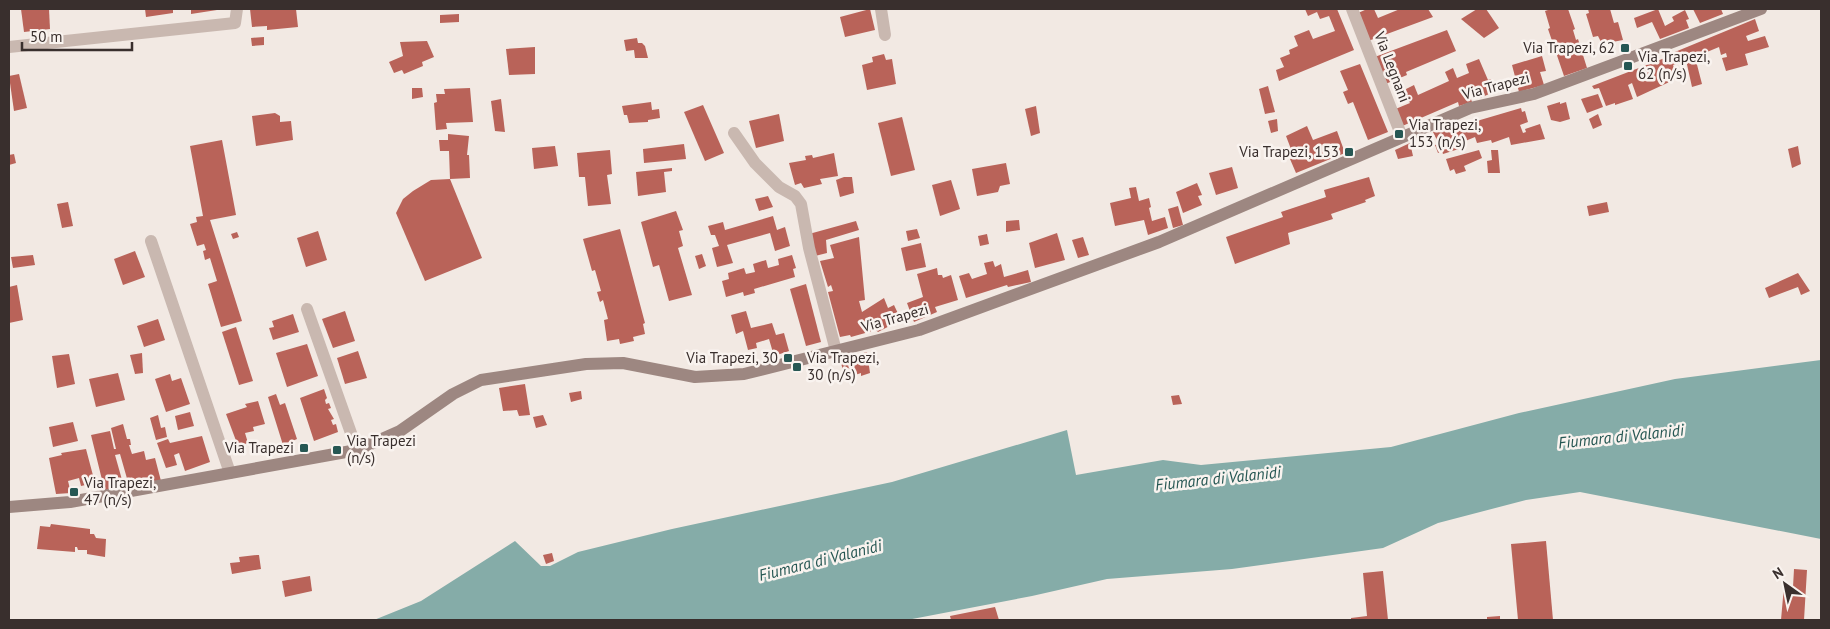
<svg xmlns="http://www.w3.org/2000/svg" width="1830" height="629" viewBox="0 0 1830 629" font-family="'PT Sans',sans-serif">
<style>
.water{fill:#85aca8}
.building{fill:#b96359}
.lines{fill:none;stroke-linecap:round;stroke-linejoin:round}
.street{stroke:#c9b8b0;stroke-width:12}
.secondary{stroke:#9d8781;stroke-width:12}
.poi-dot{fill:#265753;stroke:#f9f3ef;stroke-width:2}
.labels{text-anchor:middle;stroke-width:5;stroke-linejoin:round;paint-order:stroke}
.poi-label{font-size:15px;fill:#392f2d;stroke:#f9f3ef;text-anchor:start}
.street-label{font-size:15px;fill:#392f2d;stroke:#f9f3ef}
.water-label{font-size:16px;font-style:italic;fill:#265753;stroke:#f9f3ef}
</style>
<rect width="100%" height="100%" fill="#f2e9e3"/>
<polygon class="water" points="1821,360 1821,539 1580,492 1526,500 1438,523 1383,548 1232,569 1107,579 1032,596 907,620 374,620 421,601 515,541 541,566 550,566 578,552 672,529 892,482 1067,430 1076,475 1163,460 1201,465 1391,447 1519,413 1675,379"/>
<g class="building">
<polygon points="21,9 49,9 50,29 24,32"/>
<polygon points="145,9 173,9 173,13 146,17"/>
<polygon points="191,9 217,9 217,10 191,14"/>
<polygon points="250,9 296,9 298,27 267,30 267,26 252,27"/>
<polygon points="870,9 875,30 845,37 840,17"/>
<polygon points="1305,9 1337,9 1354,50 1279,81 1276,70 1284,67 1280,58 1290,54 1289,50 1298,46 1294,36 1309,30 1313,39 1335,31 1329,16 1320,19 1317,12 1308,16"/>
<polygon points="1367,9 1374,9 1378,18 1400,9 1428,9 1433,17 1368,41 1356,14"/>
<polygon points="1477,9 1486,9 1499,28 1484,38 1461,19"/>
<polygon points="1551,9 1568,9 1575,29 1573,30 1576,40 1578,39 1587,68 1564,76 1548,29 1550,28 1545,11"/>
<polygon points="1588,9 1610,9 1614,23 1618,22 1623,40 1602,44 1598,36 1593,37 1586,14 1589,13"/>
<polygon points="1658,9 1665,26 1674,21 1672,17 1685,10 1689,19 1686,20 1689,28 1660,39 1652,22 1637,28 1634,18"/>
<polygon points="1693,9 1721,9 1723,14 1700,23"/>
<polygon points="459,14 459,22 440,23 440,15"/>
<polygon points="1755,19 1759,31 1746,36 1748,41 1765,36 1769,47 1745,54 1748,65 1726,71 1722,58 1727,57 1726,53 1721,55 1719,47 1695,57 1702,84 1692,87 1686,60 1673,65 1678,78 1637,97 1632,83 1628,85 1633,99 1615,105 1615,103 1606,106 1599,88 1594,89 1592,86 1670,56 1670,54"/>
<polygon points="1447,30 1456,51 1406,72 1407,75 1383,85 1372,58"/>
<polygon points="264,37 264,45 252,46 251,38"/>
<polygon points="637,38 638,43 642,43 645,46 648,58 635,58 634,50 626,51 624,40"/>
<polygon points="427,41 434,57 422,62 423,66 404,74 402,70 394,73 389,62 403,56 400,42"/>
<polygon points="535,47 535,74 509,75 506,49"/>
<polygon points="884,54 886,60 892,59 896,84 867,90 862,65 873,62 872,57"/>
<polygon points="1542,56 1546,71 1540,72 1544,85 1519,92 1512,65"/>
<polygon points="1479,59 1488,80 1491,79 1496,91 1480,98 1476,91 1469,94 1472,102 1459,106 1458,102 1400,127 1393,110 1410,103 1402,91 1414,85 1418,95 1449,81 1445,72 1453,68 1457,78 1469,73 1466,64"/>
<polygon points="1360,64 1388,132 1368,140 1353,102 1348,104 1343,92 1348,90 1340,71"/>
<polygon points="19,74 27,108 14,111 9,76"/>
<polygon points="1268,86 1275,112 1265,114 1259,89"/>
<polygon points="412,88 422,88 423,97 412,99"/>
<polygon points="470,88 473,122 446,123 447,129 436,130 434,103 437,102 436,94 445,94 444,89"/>
<polygon points="1598,94 1603,107 1587,113 1581,99"/>
<polygon points="501,99 505,132 495,131 491,101"/>
<polygon points="651,102 652,110 659,109 660,118 648,120 648,122 629,123 627,115 624,115 622,106"/>
<polygon points="1560,102 1560,104 1566,102 1570,119 1560,122 1551,120 1547,106"/>
<polygon points="703,105 724,153 705,161 684,112"/>
<polygon points="1036,106 1040,133 1031,136 1025,109"/>
<polygon points="1521,108 1522,112 1525,111 1528,122 1520,125 1523,133 1526,132 1525,129 1540,124 1545,139 1511,145 1509,137 1492,143 1491,140 1477,143 1475,137 1463,142 1465,147 1443,154 1442,151 1438,153 1435,145 1439,144 1433,132 1469,120 1470,123"/>
<polygon points="275,113 280,116 280,122 291,121 293,140 256,146 252,116"/>
<polygon points="779,114 784,141 756,148 749,121"/>
<polygon points="1598,114 1602,125 1593,129 1589,119"/>
<polygon points="902,117 915,170 891,176 878,123"/>
<polygon points="1277,119 1278,131 1271,133 1268,121"/>
<polygon points="1307,126 1313,140 1337,131 1345,153 1296,173 1290,159 1294,157 1286,136"/>
<polygon points="448,134 469,136 467,155 469,155 470,178 450,179 449,151 440,151 439,140 448,140"/>
<polygon points="222,140 236,215 210,220 242,321 221,327 208,284 217,281 210,258 205,260 203,251 206,250 204,244 197,246 190,224 197,222 196,217 203,216 190,146"/>
<polygon points="1410,143 1413,156 1398,159 1395,150"/>
<polygon points="684,144 686,159 644,163 643,149"/>
<polygon points="555,146 558,166 534,169 532,148"/>
<polygon points="1798,146 1801,164 1792,168 1788,149"/>
<polygon points="610,150 612,174 607,175 611,204 588,206 585,177 579,177 577,153"/>
<polygon points="1479,150 1482,158 1464,166 1466,171 1456,174 1454,169 1450,171 1446,159"/>
<polygon points="1491,150 1498,150 1500,173 1488,173 1487,161 1492,160"/>
<polygon points="834,153 838,176 820,179 822,184 804,188 801,183 795,185 789,163 806,160 805,156 812,155 813,158"/>
<polygon points="14,154 16,163 9,165 9,155"/>
<polygon points="1006,163 1010,184 1000,186 998,192 977,196 972,169"/>
<polygon points="1232,167 1238,188 1216,195 1209,173"/>
<polygon points="672,168 672,171 664,172 666,192 638,196 636,172"/>
<polygon points="844,177 852,177 854,193 840,197 836,180"/>
<polygon points="1369,177 1375,196 1365,200 1366,202 1331,214 1333,219 1288,233 1290,244 1235,264 1226,237 1283,217 1281,212 1326,197 1324,190"/>
<polygon points="450,179 482,258 425,281 396,213 403,199 413,191 431,180"/>
<polygon points="951,180 960,209 940,216 932,185"/>
<polygon points="1197,183 1202,195 1198,196 1202,205 1183,213 1176,192"/>
<polygon points="1136,187 1139,201 1149,198 1151,207 1149,208 1152,221 1165,217 1168,228 1148,235 1144,220 1115,226 1110,203 1131,198 1129,188"/>
<polygon points="768,196 773,207 759,211 755,199"/>
<polygon points="68,202 73,226 62,228 57,204"/>
<polygon points="1607,202 1609,212 1589,216 1587,206"/>
<polygon points="1178,206 1183,225 1173,228 1168,209"/>
<polygon points="676,211 683,230 679,231 683,246 678,248 692,295 669,301 659,265 653,267 641,222"/>
<polygon points="773,216 777,230 785,227 790,246 775,251 770,233 727,245 733,263 717,267 712,248 719,246 715,235 711,235 708,226 723,222 725,230"/>
<polygon points="1019,220 1020,230 1006,232 1006,221"/>
<polygon points="856,221 859,230 826,240 827,253 815,256 809,234"/>
<polygon points="620,229 645,323 643,324 645,334 633,337 634,341 620,344 619,339 607,341 604,320 608,319 603,300 600,302 597,292 601,291 595,270 592,271 583,239"/>
<polygon points="917,229 920,238 908,241 906,231"/>
<polygon points="318,231 327,260 306,267 297,238"/>
<polygon points="237,232 239,237 233,239 231,234"/>
<polygon points="1057,233 1065,260 1035,268 1029,243"/>
<polygon points="987,234 989,244 980,246 978,236"/>
<polygon points="859,237 865,300 859,301 862,312 884,298 888,308 894,305 901,320 878,332 876,330 851,337 850,335 840,337 828,292 833,291 831,285 828,287 820,261 834,258 830,245"/>
<polygon points="1083,237 1089,255 1078,258 1072,240"/>
<polygon points="921,243 926,267 906,271 901,248"/>
<polygon points="135,251 145,277 123,285 114,259"/>
<polygon points="702,254 706,266 699,269 695,256"/>
<polygon points="33,255 35,265 13,268 11,257"/>
<polygon points="792,255 796,268 793,269 795,277 754,289 755,293 744,296 743,292 726,297 722,281 729,279 728,273 744,268 746,274 755,272 753,264 766,260 768,268 779,265 778,259"/>
<polygon points="993,261 995,267 1001,264 1004,277 1028,270 1031,282 1008,287 1007,285 966,298 959,276 969,273 972,279 987,274 984,263"/>
<polygon points="937,268 938,275 942,275 943,278 951,275 958,300 935,307 937,312 914,322 907,303 923,297 917,274"/>
<polygon points="1798,273 1810,291 1801,295 1798,287 1769,298 1765,288"/>
<polygon points="806,284 821,342 806,346 790,289"/>
<polygon points="17,285 23,320 9,323 9,287"/>
<polygon points="345,311 355,341 333,348 322,319"/>
<polygon points="746,311 751,328 772,323 776,335 784,333 789,351 774,356 769,339 756,343 757,348 748,350 743,331 736,334 731,315"/>
<polygon points="293,314 299,332 273,340 269,328 274,327 272,321"/>
<polygon points="158,319 165,340 144,347 137,326"/>
<polygon points="236,327 253,381 239,385 222,332"/>
<polygon points="307,344 318,376 287,387 276,353"/>
<polygon points="358,351 367,378 345,384 337,358"/>
<polygon points="867,352 870,373 861,376 861,373 852,376 849,368 843,370 840,360"/>
<polygon points="142,353 143,373 135,374 130,355"/>
<polygon points="69,354 75,384 57,388 52,356"/>
<polygon points="823,372 825,378 816,381 813,375"/>
<polygon points="118,373 125,400 96,407 89,379"/>
<polygon points="170,374 172,381 181,378 190,404 166,412 155,379"/>
<polygon points="525,384 530,415 519,416 517,410 503,411 499,388"/>
<polygon points="324,389 327,398 325,400 326,404 329,403 331,408 328,409 334,419 331,420 333,425 336,424 338,432 314,441 300,398"/>
<polygon points="581,391 582,399 571,402 569,393"/>
<polygon points="276,394 280,405 285,403 297,439 283,445 268,397"/>
<polygon points="1179,395 1182,404 1173,405 1171,396"/>
<polygon points="258,401 265,424 253,427 254,431 245,433 248,443 238,446 226,414 247,407 245,404"/>
<polygon points="190,412 194,426 178,430 175,416"/>
<polygon points="158,415 161,428 165,427 167,437 156,440 150,418"/>
<polygon points="543,415 547,425 536,428 533,417"/>
<polygon points="73,422 78,441 53,447 49,427"/>
<polygon points="123,424 127,439 130,439 131,445 129,445 132,454 144,451 146,460 155,458 161,481 130,489 120,454 115,455 124,487 105,492 91,435 110,431 114,449 116,449 111,428"/>
<polygon points="202,436 210,462 185,471 179,453 174,455 177,465 166,468 157,443 168,439 170,443"/>
<polygon points="86,449 95,483 81,486 79,478 68,481 71,493 56,494 49,458 62,455 61,453"/>
<polygon points="51,524 90,529 90,534 94,534 96,538 106,539 105,557 87,554 87,550 78,550 77,547 75,547 75,552 37,549 40,526 50,527"/>
<polygon points="1546,541 1553,620 1518,620 1511,544"/>
<polygon points="552,553 554,561 546,564 543,555"/>
<polygon points="257,555 259,555 261,569 232,574 230,563 240,562 239,557"/>
<polygon points="1794,569 1807,570 1804,620 1781,620 1784,586 1793,587"/>
<polygon points="1383,571 1388,620 1351,620 1351,618 1367,616 1363,573"/>
<polygon points="310,576 312,591 285,597 282,581"/>
<polygon points="995,607 999,620 951,620 950,616"/>
<polygon points="1500,616 1500,620 1487,620 1487,617"/>
</g>
<g class="lines">
<g class="street">
<polyline points="881,9 885,35"/>
<polyline points="1352,9 1402,137"/>
<polyline points="9,47 235,23 237,9"/>
<polyline points="734,133 755,163 779,187 795,196 801,204 809,248 836,351"/>
<polyline points="151,241 230,473"/>
<polyline points="307,309 357,450"/>
</g>
<polyline class="secondary" points="9,507 70,502 357,450 400,431 453,394 481,380 586,364 623,363 695,377 744,374 919,330 1159,242 1470,108 1534,94 1761,9"/>
</g>
<g class="poi-dot">
<rect x="1620" y="43" width="10" height="10" rx="2.5"/>
<rect x="1623" y="61" width="10" height="10" rx="2.5"/>
<rect x="1394" y="129" width="10" height="10" rx="2.5"/>
<rect x="1344" y="147" width="10" height="10" rx="2.5"/>
<rect x="783" y="353" width="10" height="10" rx="2.5"/>
<rect x="792" y="362" width="10" height="10" rx="2.5"/>
<rect x="299" y="443" width="10" height="10" rx="2.5"/>
<rect x="332" y="445" width="10" height="10" rx="2.5"/>
<rect x="69" y="487" width="10" height="10" rx="2.5"/>
</g>
<g class="labels">
<g class="poi-label">
<text x="1615" y="53" text-anchor="end">Via Trapezi, 62</text>
<text x="1638" y="62">Via Trapezi,<tspan x="1638" dy="17">62 (n/s)</tspan></text>
<text x="1409" y="130">Via Trapezi,<tspan x="1409" dy="17">153 (n/s)</tspan></text>
<text x="1339" y="157" text-anchor="end">Via Trapezi, 153</text>
<text x="778" y="363" text-anchor="end">Via Trapezi, 30</text>
<text x="807" y="363">Via Trapezi,<tspan x="807" dy="17">30 (n/s)</tspan></text>
<text x="347" y="446">Via Trapezi<tspan x="347" dy="17">(n/s)</tspan></text>
<text x="294" y="453" text-anchor="end">Via Trapezi</text>
<text x="84" y="488">Via Trapezi,<tspan x="84" dy="17">47 (n/s)</tspan></text>
</g>
<g class="street-label">
<text transform="translate(1392 67) rotate(69)" y="5">Via Legnani</text>
<text transform="translate(1496 86) rotate(-15)" y="5">Via Trapezi</text>
<text transform="translate(895 318) rotate(-16)" y="5">Via Trapezi</text>
</g>
<g class="water-label">
<text transform="translate(1621 436) rotate(-6)" y="6">Fiumara di Valanidi</text>
<text transform="translate(1218 478) rotate(-6)" y="6">Fiumara di Valanidi</text>
<text transform="translate(820 560) rotate(-14)" y="6">Fiumara di Valanidi</text>
</g>
</g>
<rect width="1830" height="629" fill="none" stroke="#392f2d" stroke-width="20"/>
<g transform="translate(1785 584) rotate(327)" stroke="#f9f3ef" stroke-width="4" paint-order="stroke">
<path d="M0-4L9 19L0 12L-9 19Z" fill="#392f2d"/>
<text y="-8" font-size="14" font-weight="bold" text-anchor="middle" fill="#392f2d">N</text>
</g>
<path d="M22 42v8h110v-8" fill="none" stroke="#392f2d" stroke-width="2.5"/>
<text x="30" y="42" font-size="15" fill="#392f2d" stroke="#f9f3ef" stroke-width="4" paint-order="stroke">50 m</text>
</svg>
